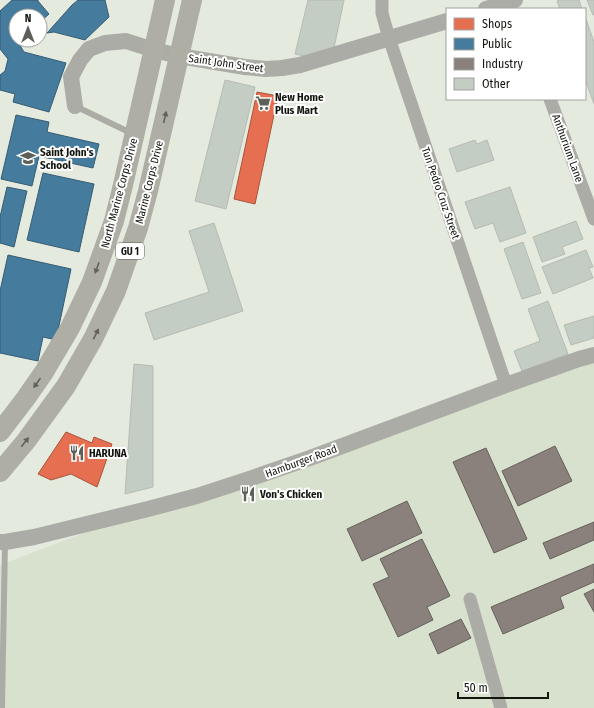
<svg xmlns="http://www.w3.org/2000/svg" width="594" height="708" viewBox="0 0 594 708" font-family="'Fira Sans Condensed',sans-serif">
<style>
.built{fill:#d8e1ce}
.shops{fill:#e76f51;stroke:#a7543d}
.public{fill:#457b9d;stroke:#365d72}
.industry{fill:#8a817c;stroke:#66615b}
.building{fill:#c3cdc3;stroke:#b6bbb4}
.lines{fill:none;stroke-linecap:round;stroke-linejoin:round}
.service{stroke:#acaca6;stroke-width:6}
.minor{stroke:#acaca6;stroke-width:13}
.tertiary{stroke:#acaca6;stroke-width:16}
.primary{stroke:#aeaea5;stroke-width:20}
.oneway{fill:#60625a}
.labels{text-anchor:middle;stroke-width:4;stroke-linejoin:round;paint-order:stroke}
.shield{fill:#fff;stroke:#5a5c57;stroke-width:1}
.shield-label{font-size:10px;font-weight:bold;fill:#13160f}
.street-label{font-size:11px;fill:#13160f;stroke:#fff}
.poi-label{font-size:11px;font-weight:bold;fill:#13160f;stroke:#fff;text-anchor:start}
</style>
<rect width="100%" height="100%" fill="#e5eadf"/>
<polygon class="built" points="594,357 594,708 0,708 0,565 148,509"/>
<g class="shops">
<polygon points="257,92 278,96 255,204 234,199"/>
<polygon points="66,432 92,443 94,437 112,444 97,487 71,474 51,480 38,474"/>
</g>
<g class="public">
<polygon points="12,0 38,0 38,1 49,14 40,22 40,16 16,16 16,40 21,40 18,42 24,52 66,63 49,112 13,102 15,94 0,90 0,75 5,71 8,59 0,49 0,11"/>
<polygon points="78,0 105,0 109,17 85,40 54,32 47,33 72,5"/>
<polygon points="16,115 49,122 47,132 99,144 93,168 39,156 32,186 1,179"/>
<polygon points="43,173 94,184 79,252 27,240"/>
<polygon points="7,187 27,191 14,247 0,243 0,217"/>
<polygon points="8,255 71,269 56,340 43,337 38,361 0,353 0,291"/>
</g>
<g class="industry">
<polygon points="555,446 572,481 518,506 502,471"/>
<polygon points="486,448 527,539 494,553 453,462"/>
<polygon points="407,501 422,533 362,561 347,529"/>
<polygon points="594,522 594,540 550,559 543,543"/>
<polygon points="422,539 450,596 427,607 433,620 398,637 373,584 389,577 380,559"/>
<polygon points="594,564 594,582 560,597 564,608 503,634 491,607"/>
<polygon points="594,589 594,612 584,594"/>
<polygon points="461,619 471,638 438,654 429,634"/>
</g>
<g class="building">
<polygon points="308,0 344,0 334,48 309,57 295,54"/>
<polygon points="560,0 579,0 582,9 560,9 557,1"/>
<polygon points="587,0 594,0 594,15 593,15"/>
<polygon points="585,16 594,42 594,104 585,79"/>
<polygon points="225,80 255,87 226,209 195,201"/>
<polygon points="475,140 477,144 487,140 494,160 457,172 449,149"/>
<polygon points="510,187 526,233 500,242 493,223 475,229 465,202"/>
<polygon points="576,221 583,239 562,247 565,254 542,262 533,237"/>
<polygon points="214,223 243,311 154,340 145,313 209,292 189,231"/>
<polygon points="523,242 541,293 522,299 504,249"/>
<polygon points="586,250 593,267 589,268 593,278 553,294 542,267"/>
<polygon points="548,301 568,354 522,371 514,351 540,341 528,309"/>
<polygon points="594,316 594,338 571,345 564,325"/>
<polygon points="134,364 153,366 153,487 125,494"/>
</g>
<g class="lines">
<g class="service">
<polyline points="75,106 131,133"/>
<polyline points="2,708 5,542"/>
</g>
<g class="minor">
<polyline points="382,0 382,13 389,38 506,385"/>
<polyline points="550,99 594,219"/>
<polyline points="470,599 501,708"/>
</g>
<g class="tertiary">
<polyline points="486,9 515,0"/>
<polyline points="75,106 71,77 80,60 89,49 105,43 126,41 154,50 179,56 245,67 266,69 282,68 300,65 447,21"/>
<polyline points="0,542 5,542 34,537 148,509 197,496 252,478 310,458 506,385 579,359 594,355"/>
</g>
<g class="primary">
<polyline points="0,432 26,398 44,372 70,328 92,282 114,221 123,185 165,0"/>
<polyline points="0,472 26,441 66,386 93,339 116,291 138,228 148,191 192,0"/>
</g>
</g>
<defs><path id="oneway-solid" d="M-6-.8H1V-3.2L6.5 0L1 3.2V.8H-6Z"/></defs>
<g class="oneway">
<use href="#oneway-solid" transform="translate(165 117) rotate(-77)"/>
<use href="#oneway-solid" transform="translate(97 268) rotate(110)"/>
<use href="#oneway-solid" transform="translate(96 334) rotate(-64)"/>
<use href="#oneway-solid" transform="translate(37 383) rotate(125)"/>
<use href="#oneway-solid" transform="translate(25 442) rotate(-52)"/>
</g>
<defs>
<g id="supermarket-bare" transform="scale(1.2)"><path d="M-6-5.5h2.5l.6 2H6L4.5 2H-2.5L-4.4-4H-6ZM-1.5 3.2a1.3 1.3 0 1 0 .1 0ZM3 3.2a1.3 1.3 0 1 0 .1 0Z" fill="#5c6058" stroke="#fff" stroke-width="2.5" paint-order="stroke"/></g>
<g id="school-bare" transform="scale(1.2)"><path d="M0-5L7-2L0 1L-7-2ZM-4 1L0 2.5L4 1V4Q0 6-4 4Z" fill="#5c6058" stroke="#fff" stroke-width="2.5" paint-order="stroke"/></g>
<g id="restaurant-bare" transform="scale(1.2)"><path d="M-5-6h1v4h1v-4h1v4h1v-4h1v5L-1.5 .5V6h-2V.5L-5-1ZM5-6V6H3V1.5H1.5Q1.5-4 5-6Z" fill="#5c6058" stroke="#fff" stroke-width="2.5" paint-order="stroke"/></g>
</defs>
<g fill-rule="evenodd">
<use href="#supermarket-bare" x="263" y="103"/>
<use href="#school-bare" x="28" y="158"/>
<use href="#restaurant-bare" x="77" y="453"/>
<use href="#restaurant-bare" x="248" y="494"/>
</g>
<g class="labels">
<rect class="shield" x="116" y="243" width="28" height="16" rx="3"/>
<g class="shield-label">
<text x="130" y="255">GU 1</text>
</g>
<g class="street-label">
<text transform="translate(226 63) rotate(8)" y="4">Saint John Street</text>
<text transform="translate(568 148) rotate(70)" y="4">Anthurium Lane</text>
<text transform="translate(149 182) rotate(-76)" y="4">Marine Corps Drive</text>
<text transform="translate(119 193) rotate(-75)" y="4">North Marine Corps Drive</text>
<text transform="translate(441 193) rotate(71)" y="4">Tun Pedro Cruz Street</text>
<text transform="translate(301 461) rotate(-20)" y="4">Hamburger Road</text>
</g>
<g class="poi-label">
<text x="275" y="101">New Home<tspan x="275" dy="13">Plus Mart</tspan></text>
<text x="40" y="156">Saint John's<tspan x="40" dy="13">School</tspan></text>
<text x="89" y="457">HARUNA</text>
<text x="260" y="498">Von's Chicken</text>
</g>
</g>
<rect x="446" y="8" width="140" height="92" fill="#ffffff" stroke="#a1a29f"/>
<rect x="454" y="18" width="20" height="12" fill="#e76f51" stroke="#a1a29f"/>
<text x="482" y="28" font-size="12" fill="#13160f">Shops</text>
<rect x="454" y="38" width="20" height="12" fill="#457b9d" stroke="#a1a29f"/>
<text x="482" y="48" font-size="12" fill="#13160f">Public</text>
<rect x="454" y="58" width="20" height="12" fill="#8a817c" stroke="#a1a29f"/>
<text x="482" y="68" font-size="12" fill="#13160f">Industry</text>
<rect x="454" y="78" width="20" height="12" fill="#c3cdc3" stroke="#a1a29f"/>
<text x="482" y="88" font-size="12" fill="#13160f">Other</text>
<g transform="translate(28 28)"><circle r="19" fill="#ffffff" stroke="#a1a29f"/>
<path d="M0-3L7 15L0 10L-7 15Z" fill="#5c6058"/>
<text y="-6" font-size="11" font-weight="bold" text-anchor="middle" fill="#13160f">N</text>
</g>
<path d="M458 692v6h90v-6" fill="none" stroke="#13160f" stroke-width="2"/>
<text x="464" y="692" font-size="12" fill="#13160f" stroke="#ffffff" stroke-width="3" paint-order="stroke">50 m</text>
</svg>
